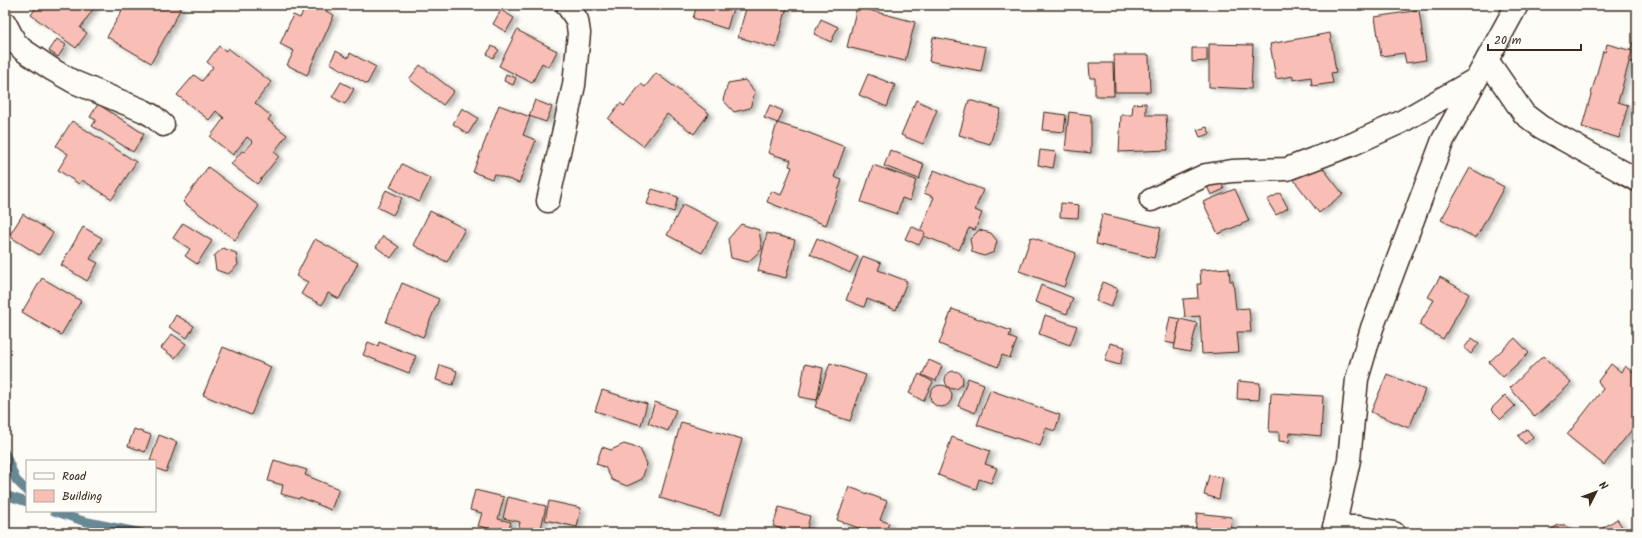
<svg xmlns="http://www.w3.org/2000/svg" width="1642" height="538" viewBox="0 0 1642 538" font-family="Kalam,sans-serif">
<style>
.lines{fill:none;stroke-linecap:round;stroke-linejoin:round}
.stream{stroke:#678896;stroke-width:9}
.building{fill:#f9beb5;stroke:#3b2a1e;filter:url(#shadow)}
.minor-casing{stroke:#3b2a1e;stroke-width:25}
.minor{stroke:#fdfcf7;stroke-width:22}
</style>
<defs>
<filter id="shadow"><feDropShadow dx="4.5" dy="2.5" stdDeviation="2" flood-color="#0004"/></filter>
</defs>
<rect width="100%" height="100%" fill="#fdfcf7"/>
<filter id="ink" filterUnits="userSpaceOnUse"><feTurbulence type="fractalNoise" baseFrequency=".025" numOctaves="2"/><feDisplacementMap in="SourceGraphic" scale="8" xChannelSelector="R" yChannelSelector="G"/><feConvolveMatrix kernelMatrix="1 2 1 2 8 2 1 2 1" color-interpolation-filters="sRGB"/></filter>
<g filter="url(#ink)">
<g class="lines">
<g class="stream">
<polyline points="5,453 16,480 27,491"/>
<polyline points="5,495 27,502"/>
<polyline points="54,511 83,521 142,533"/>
</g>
</g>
<g class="building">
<polygon points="36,5 96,5 80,28 87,33 76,48 31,15 37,6"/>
<polygon points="125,5 175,5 181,8 151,63 107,37"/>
<polygon points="306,5 313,5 334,15 307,75 287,65 294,51 280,44 293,15 300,18"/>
<polygon points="697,5 734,5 727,29 693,18"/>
<polygon points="747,5 781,5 787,7 776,48 738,37"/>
<polygon points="857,7 915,22 905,61 847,47"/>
<polygon points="501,10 514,18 506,32 493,24"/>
<polygon points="1419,10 1426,60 1406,63 1404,53 1381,56 1375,17"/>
<polygon points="821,19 838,27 831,42 814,34"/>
<polygon points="517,30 557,51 549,67 542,63 532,83 499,66"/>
<polygon points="1330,33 1336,72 1331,73 1333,83 1312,86 1311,77 1293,80 1293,76 1276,79 1270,44"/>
<polygon points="933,37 986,47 981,71 929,61"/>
<polygon points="57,39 66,45 58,57 49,51"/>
<polygon points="1633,42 1637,43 1637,64 1627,60"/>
<polygon points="1209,44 1253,45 1251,89 1209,87"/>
<polygon points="1607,44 1632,51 1618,102 1628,105 1619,138 1582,127 1603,51 1605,52"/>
<polygon points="219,46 226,51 228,48 271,82 255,103 271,116 268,120 287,135 274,152 279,156 257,184 231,164 242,151 244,152 253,142 247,137 233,155 210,137 224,118 216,111 209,120 177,95 194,75 202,81 213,67 207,62"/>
<polygon points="492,46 499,50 493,58 487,54"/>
<polygon points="1192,48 1207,48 1207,61 1192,62"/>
<polygon points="336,51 348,58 350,53 376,67 367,84 330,63"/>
<polygon points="1114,55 1149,55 1150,92 1115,92"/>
<polygon points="1089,63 1113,63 1114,96 1095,96 1095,78 1090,78"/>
<polygon points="420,65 454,91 443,105 409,79"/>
<polygon points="656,73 709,113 694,134 667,114 643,146 608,119 620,103 624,106 641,84 645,87"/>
<polygon points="506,74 516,78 513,85 504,81"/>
<polygon points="868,74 895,85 887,107 859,95"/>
<polygon points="745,80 755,92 750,108 734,112 723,100 728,83"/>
<polygon points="341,82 354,89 345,104 332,97"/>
<polygon points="535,100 552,107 546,122 529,116"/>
<polygon points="916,100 937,110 923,144 901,135"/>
<polygon points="969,100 1001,109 990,144 959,135"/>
<polygon points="1146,103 1146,115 1166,115 1168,150 1119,152 1121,115 1132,115 1133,104"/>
<polygon points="98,104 144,134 133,152 92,126 96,120 90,117"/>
<polygon points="499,105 530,117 523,135 536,140 519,183 494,174 492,179 473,172"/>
<polygon points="770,105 783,111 778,123 764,118"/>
<polygon points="462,108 478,118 468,134 453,124"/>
<polygon points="1044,112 1066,115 1064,132 1042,130"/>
<polygon points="1069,112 1091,115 1091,153 1065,150"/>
<polygon points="72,121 136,162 112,199 82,180 79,184 58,170 68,154 56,146"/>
<polygon points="777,123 804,131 845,147 834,177 842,180 826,225 767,202 771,191 781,195 792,167 789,166 791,160 768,153"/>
<polygon points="1207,127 1210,134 1200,137 1197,130"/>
<polygon points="890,150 924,164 919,179 884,166"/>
<polygon points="1040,150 1056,152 1053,168 1038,165"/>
<polygon points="1318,162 1343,194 1319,213 1294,180"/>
<polygon points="402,164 431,179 419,202 390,187"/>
<polygon points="873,165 916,180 910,201 902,198 897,214 861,202"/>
<polygon points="208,167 259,206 235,240 183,202"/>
<polygon points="1470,168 1504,187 1476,238 1441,220"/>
<polygon points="934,170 983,190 975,210 982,213 975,230 969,228 959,250 919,234 934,197 924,193"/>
<polygon points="1218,177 1224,189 1211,195 1205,182"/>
<polygon points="652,189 678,197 674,212 647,204"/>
<polygon points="1235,189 1249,221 1218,234 1203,202"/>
<polygon points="386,190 402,198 393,215 377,207"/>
<polygon points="1280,193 1288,208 1276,215 1267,200"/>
<polygon points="1061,203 1079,205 1078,218 1060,217"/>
<polygon points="683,204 718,222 702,253 667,235"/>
<polygon points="430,211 465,229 447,262 413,245"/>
<polygon points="23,214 53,233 39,255 9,236"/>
<polygon points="1102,214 1161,228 1154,258 1096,244"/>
<polygon points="183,223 212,241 197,264 185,256 190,249 173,238"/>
<polygon points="741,224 759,230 762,249 748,262 731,258 728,239"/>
<polygon points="911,226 925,233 919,245 905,239"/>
<polygon points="83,227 102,238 90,259 98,263 87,281 61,265"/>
<polygon points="979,230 991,233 997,241 994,252 984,256 972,252 970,239"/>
<polygon points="767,233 795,240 786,278 758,271"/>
<polygon points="383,236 399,247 391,258 376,247"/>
<polygon points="1031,237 1076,253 1064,287 1019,271"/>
<polygon points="817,238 858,257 850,273 810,254"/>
<polygon points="315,239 358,263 339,299 328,293 322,305 301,294 308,282 296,276"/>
<polygon points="223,248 236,253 238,265 228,274 216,270 214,256"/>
<polygon points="863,256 881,263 878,270 907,281 896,310 867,299 864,307 846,300"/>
<polygon points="1229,268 1230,281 1233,281 1236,309 1249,308 1251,332 1237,332 1239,352 1202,354 1200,316 1185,317 1183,299 1198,298 1197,284 1201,284 1200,270"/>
<polygon points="1440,277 1469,294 1443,339 1419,325 1434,300 1428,297"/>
<polygon points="42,278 81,301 61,335 22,312"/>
<polygon points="1103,282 1118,289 1111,307 1096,301"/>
<polygon points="402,283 439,299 423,337 386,322"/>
<polygon points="1041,285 1073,298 1067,314 1035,302"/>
<polygon points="952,309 1011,331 1009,337 1017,340 1010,358 1002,355 998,367 939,344"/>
<polygon points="176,315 194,326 187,338 169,327"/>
<polygon points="1045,315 1077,326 1070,345 1039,334"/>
<polygon points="1170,317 1180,319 1175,344 1165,342"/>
<polygon points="1180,319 1197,323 1190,352 1174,349"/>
<polygon points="172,334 186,344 175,358 161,348"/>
<polygon points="1472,338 1479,343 1471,354 1464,348"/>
<polygon points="1515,338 1529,353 1503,377 1489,362"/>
<polygon points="368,342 378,346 379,342 416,356 409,373 363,355"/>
<polygon points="1110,343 1125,347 1120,365 1105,361"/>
<polygon points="223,347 271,367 251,415 203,395"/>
<polygon points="1543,356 1571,383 1535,417 1510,388"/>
<polygon points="929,360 942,366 936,381 922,375"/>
<polygon points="830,363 866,375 850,421 829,414 830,412 815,407"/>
<polygon points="805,364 823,368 817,400 799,397"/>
<polygon points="1611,364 1621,372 1625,366 1637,376 1637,423 1604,465 1567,435 1603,389 1598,381"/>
<polygon points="440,365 457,371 453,385 436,380"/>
<circle cx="954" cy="380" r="9"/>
<polygon points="919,374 933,382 923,401 909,393"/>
<polygon points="1387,374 1425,390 1409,428 1371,412"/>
<polygon points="968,378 984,384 975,413 958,406"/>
<polygon points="1238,381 1260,383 1259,400 1237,399"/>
<circle cx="941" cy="396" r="11"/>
<polygon points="602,390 647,404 641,425 595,411"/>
<polygon points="990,390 1060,415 1055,431 1046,428 1040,446 977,425"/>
<polygon points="1271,393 1323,396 1321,436 1290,433 1289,442 1279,441 1279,432 1269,432"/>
<polygon points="1505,395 1515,406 1501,419 1491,409"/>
<polygon points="655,402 676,410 668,431 648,423"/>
<polygon points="681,422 742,439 720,516 660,498"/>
<polygon points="134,429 151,435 145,452 128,446"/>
<polygon points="1527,429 1533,437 1525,444 1518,436"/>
<polygon points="159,435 177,442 166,472 155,468 155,461 150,461"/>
<polygon points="952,437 990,451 985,464 997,468 991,483 979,479 976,489 938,475"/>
<polygon points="624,444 640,449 647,464 642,479 627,486 612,480 605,467 596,464 602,447 611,450"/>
<polygon points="274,460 307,470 305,475 339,489 331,510 300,497 299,499 281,494 283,485 268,481"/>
<polygon points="1209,475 1223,478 1219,499 1204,495"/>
<polygon points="849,487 887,501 880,520 889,523 885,533 872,533 837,520"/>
<polygon points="475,490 504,497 498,519 511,522 508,533 478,526 482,513 470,510"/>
<polygon points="508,497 546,506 540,533 518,530 520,522 503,518"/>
<polygon points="549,501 581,508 577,527 545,520"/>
<polygon points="779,507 810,516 807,528 812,529 810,533 793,533 773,526"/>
<polygon points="1197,513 1232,517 1230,533 1195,533"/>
<polygon points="1617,519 1626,533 1595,533"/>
<polygon points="1558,525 1565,525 1571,530 1572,533 1550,533 1552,529"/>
</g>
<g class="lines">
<g class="minor-casing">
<g id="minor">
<polyline points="5,23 15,42 23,50 53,70 74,82 144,111 153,116 163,125"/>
<polyline points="1487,60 1524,114 1541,127 1637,180"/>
<polyline points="1151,200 1206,175 1232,171 1287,169 1353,144 1401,122 1476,79"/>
<polyline points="548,201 574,85 579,33 577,20 567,5"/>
<polyline points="1334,527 1358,527 1394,533"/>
<polyline points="1333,533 1349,460 1357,379 1372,328 1443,140 1517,5"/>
</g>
</g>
<use href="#minor" class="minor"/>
</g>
</g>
<rect width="1642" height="538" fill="none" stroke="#fdfcf7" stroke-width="20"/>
<rect x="10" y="10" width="1622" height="518" fill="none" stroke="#3b2a1e" stroke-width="1.5" filter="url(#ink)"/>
<rect x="26" y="460" width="130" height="52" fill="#fdfcf7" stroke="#afa8a0"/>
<rect x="34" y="473" width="20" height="6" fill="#fdfcf7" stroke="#afa8a0"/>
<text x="62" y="480" font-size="12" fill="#3b2a1e">Road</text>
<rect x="34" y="490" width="20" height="12" fill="#f9beb5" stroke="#afa8a0"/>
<text x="62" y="500" font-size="12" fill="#3b2a1e">Building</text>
<g transform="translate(1596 492) rotate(48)" stroke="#fdfcf7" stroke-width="3" paint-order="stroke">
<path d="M0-3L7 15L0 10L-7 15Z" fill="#3b2a1e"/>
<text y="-6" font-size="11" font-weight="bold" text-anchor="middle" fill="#3b2a1e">N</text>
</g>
<path d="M1488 44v6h93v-6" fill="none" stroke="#3b2a1e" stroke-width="2"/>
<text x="1494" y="44" font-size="12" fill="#3b2a1e" stroke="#fdfcf7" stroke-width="3" paint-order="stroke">20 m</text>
</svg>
